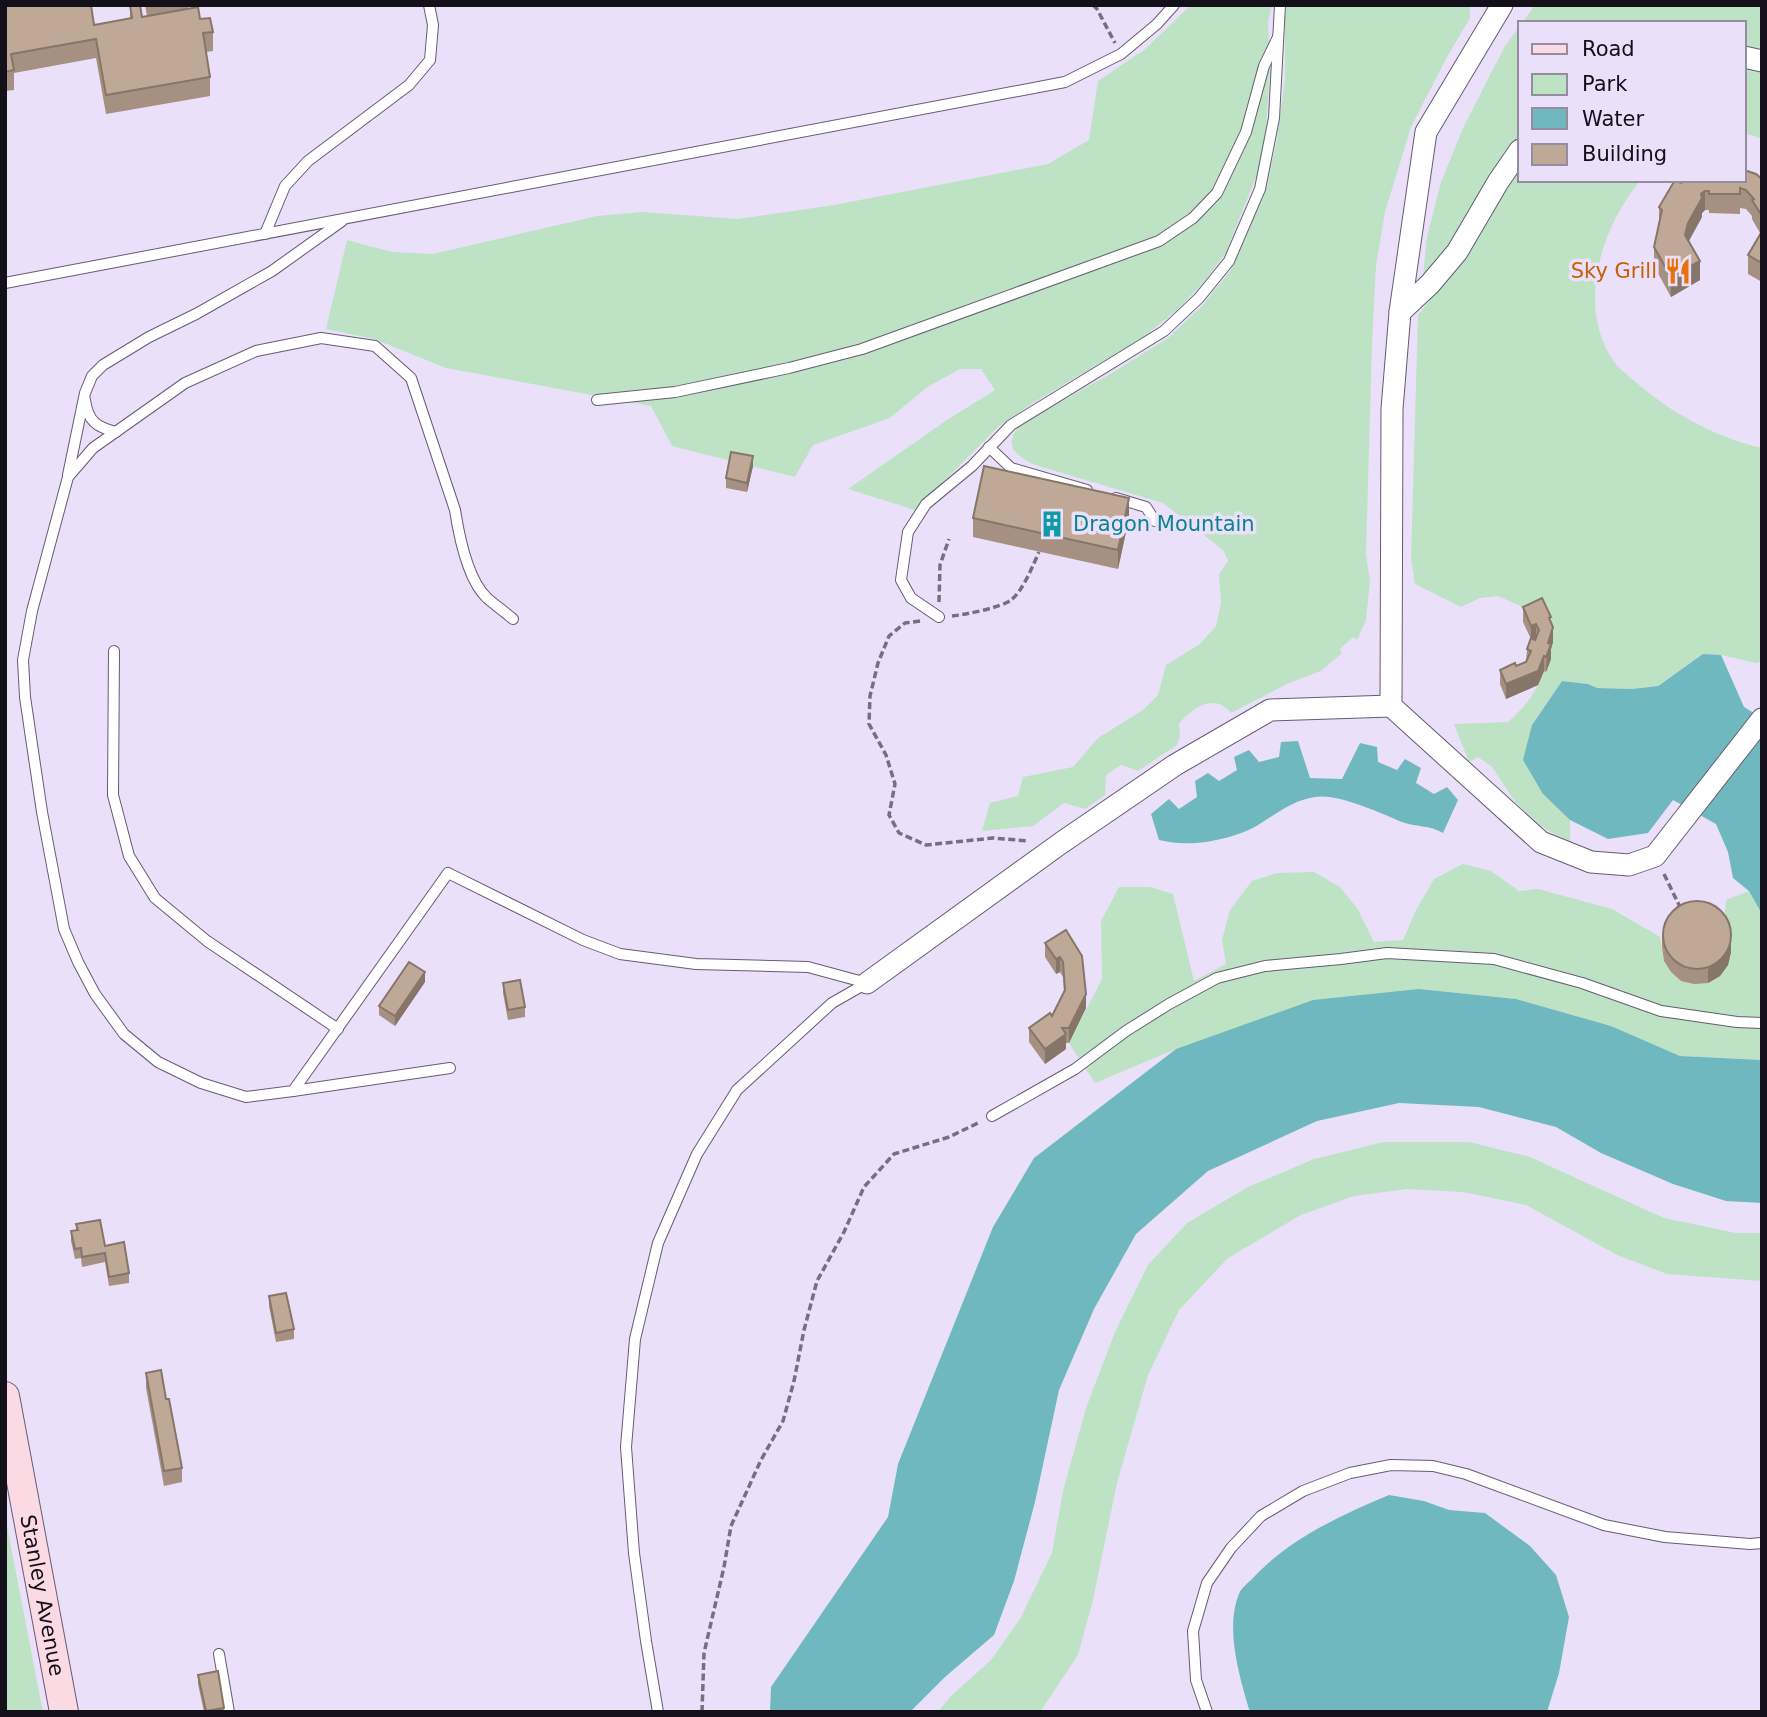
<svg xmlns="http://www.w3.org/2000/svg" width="1767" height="1717" viewBox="0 0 1767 1717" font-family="'DejaVu Sans',sans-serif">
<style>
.green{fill:#bde3c4}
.water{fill:#70b8bf}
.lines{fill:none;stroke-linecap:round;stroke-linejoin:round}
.lane-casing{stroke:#655c73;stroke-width:12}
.street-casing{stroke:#655c73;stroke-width:23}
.secondary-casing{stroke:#655c73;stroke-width:30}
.path{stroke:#766f80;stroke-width:3.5;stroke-dasharray:7 3.5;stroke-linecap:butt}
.lane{stroke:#fff;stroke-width:10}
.street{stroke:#fff;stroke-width:21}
.secondary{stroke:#fcdae4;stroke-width:28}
.wall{fill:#a59081}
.shaded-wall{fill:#867669}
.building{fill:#c0a896;stroke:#867669;stroke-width:2}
.labels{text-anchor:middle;stroke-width:7;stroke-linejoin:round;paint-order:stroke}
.food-label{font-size:21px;fill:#c56008;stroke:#eae0fa;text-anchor:end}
.culture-label{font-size:21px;fill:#0d838f;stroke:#eae0fa;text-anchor:start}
.street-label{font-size:21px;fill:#141019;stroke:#eae0fa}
</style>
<rect width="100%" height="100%" fill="#eae0fa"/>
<g class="green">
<polygon points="1191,5 1272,5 1268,22 1270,68 1265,143 1257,175 1225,254 1202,284 1177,310 1145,336 1033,403 999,426 915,510 848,489 947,420 995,390 981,369 960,369 926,388 890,418 813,445 795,477 672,446 651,406 446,368 374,339 326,329 347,240 392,252 433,254 597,216 642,212 738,219 834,205 1048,164 1089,140 1098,81 1144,50"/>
<path d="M1285 5H1470V18L1447 57 1411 127 1385 212 1376 266 1372 345 1366 554 1370 581 1366 620 1357 640 1353 637 1340 649 1342 653 1321 671 1289 683 1231 713C1215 692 1191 708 1179 724L1180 736 1177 745 1138 771 1121 765 1106 775 1105 795 1085 809 1064 803 1033 826 982 831 990 803 1018 796 1023 777 1073 767 1098 738 1143 710 1158 695 1166 665 1200 644 1216 626 1221 603 1219 574 1228 561 1223 550 1163 503 1035 465C1014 454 1003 447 1020 424L1112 373 1168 338 1203 305 1230 271 1267 186 1277 138 1285 79Z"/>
<polygon points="1535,5 1762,5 1762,53 1744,48 1744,23 1522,23"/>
<polygon points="1520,26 1520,136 1492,175 1442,257 1423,277 1427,237 1441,182 1464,126 1505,46"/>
<polygon points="1744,66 1762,70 1762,139 1751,135 1744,134"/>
<path d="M1520 167V180H1641C1601 227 1575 308 1615 363 1619 369 1626 373 1631 378 1668 411 1713 437 1762 448V661L1756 663 1721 655 1703 654 1657 686 1633 689 1596 688 1588 684 1562 681 1533 723 1542 793 1570 820V842L1545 829 1516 803 1492 767 1478 757 1469 762 1454 724 1508 722C1527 705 1534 695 1544 671L1546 672 1530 618 1520 606 1498 596 1480 598 1461 607 1415 584 1411 559 1418 315 1470 250 1508 185Z"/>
<polygon points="1463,864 1491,871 1519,891 1538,889 1612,909 1660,937 1664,961 1671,972 1681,981 1708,983 1720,976 1728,965 1724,922 1726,900 1749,891 1762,914 1762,1060 1680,1056 1611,1026 1516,999 1419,989 1176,1049 1095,1083 1069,1043 1102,979 1101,921 1119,887 1150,887 1173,894 1194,981 1226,964 1222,940 1230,910 1252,881 1277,873 1314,872 1340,887 1357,908 1374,942 1403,940 1416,910 1434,879"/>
<polygon points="1384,1142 1469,1142 1530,1157 1664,1218 1736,1233 1762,1233 1762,1281 1667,1274 1617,1255 1526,1205 1463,1192 1408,1189 1354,1196 1301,1215 1228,1258 1179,1310 1148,1375 1117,1483 1093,1600 1078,1655 1040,1712 938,1712 950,1697 991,1660 1020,1619 1052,1553 1063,1491 1086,1408 1115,1332 1148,1265 1187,1223 1248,1187 1314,1159"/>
<polygon points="5,1516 43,1712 5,1712"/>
</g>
<g class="water">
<polygon points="1703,654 1721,655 1744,707 1762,718 1762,914 1749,891 1733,878 1728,852 1716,824 1673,800 1648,833 1608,839 1570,820 1543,794 1523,760 1532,725 1562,681 1588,684 1597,688 1632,689 1658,686"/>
<path d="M1298 741 1310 778 1342 779 1360 743 1377 747 1378 762 1397 770 1405 759 1421 768 1416 783 1434 794 1447 787 1458 800 1443 833C1430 825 1415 827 1402 822 1380 813 1338 793 1315 797 1293 800 1276 814 1258 825 1238 837 1203 845 1180 843 1173 843 1166 841 1159 840L1151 814 1169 799 1179 809 1197 797 1195 781 1208 773 1219 781 1237 770 1234 757 1249 750 1259 762 1279 757 1281 742Z"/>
<polygon points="1419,989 1516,999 1611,1026 1680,1056 1762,1060 1762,1203 1726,1201 1673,1184 1601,1153 1556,1127 1479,1107 1399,1103 1317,1121 1208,1171 1136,1234 1094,1309 1059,1390 1035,1502 1014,1581 994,1635 945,1677 910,1712 770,1712 771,1687 888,1517 898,1464 993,1227 1034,1158 1176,1049 1313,1000"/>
<path d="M1389 1495 1424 1501 1449 1510 1485 1513 1530 1546 1556 1575 1569 1617 1559 1673 1547 1712H1251L1249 1709C1239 1675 1225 1628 1239 1594 1241 1588 1248 1583 1253 1578 1289 1539 1341 1515 1389 1495Z"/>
</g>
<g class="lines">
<g class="lane-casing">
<g id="lane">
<polyline points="265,234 285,186 308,161 409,85 430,60 433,25 429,5"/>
<polyline points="5,283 1065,82 1121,54 1157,24 1174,5"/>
<path d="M85 400C88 421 96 427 116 432"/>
<polyline points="597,400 675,392 789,368 862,349 1159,241 1193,218 1217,193 1246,132 1264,66 1278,37"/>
<polyline points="989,447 1011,468 1087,490"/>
<polyline points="68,475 85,393 92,376 103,365 149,337 196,314 272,271 342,221"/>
<polyline points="1116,498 1146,507 1155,521"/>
<polyline points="939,617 911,598 901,580 908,532 926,504 972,466 1011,425 1164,331 1199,298 1229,261 1260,189 1274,118 1280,5"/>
<path d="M513 619C505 612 495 605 487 598 468 580 459 536 455 510L411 378 375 346 321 338 256 351 185 383 93 448 68 477 32 611 23 660 25 697 42 812 64 929 78 962 95 994 124 1034 158 1062 201 1083 246 1097 293 1091 448 873 583 940 620 954 696 964 808 967 867 983"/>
<polyline points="114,651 113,795 129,856 155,898 207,941 338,1029"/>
<polyline points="293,1091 450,1068"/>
<polyline points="992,1116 1075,1069 1126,1031 1169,1004 1217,978 1265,966 1341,959 1387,953 1494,959 1582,983 1661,1011 1737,1022 1762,1023"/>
<polyline points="219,1654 229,1712"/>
<polyline points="658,1712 646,1641 634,1553 626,1447 635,1339 658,1243 697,1154 737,1090 832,1003 867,983"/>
<polyline points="1207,1712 1196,1680 1193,1631 1207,1583 1231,1548 1261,1516 1303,1491 1350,1473 1391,1465 1433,1466 1466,1474 1604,1525 1665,1537 1750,1544 1762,1543"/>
</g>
</g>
<g class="street-casing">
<g id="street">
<polyline points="1502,5 1426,132 1400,312 1392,409 1391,706 1541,842 1591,862 1629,865 1655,856 1762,719"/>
<polyline points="1744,57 1762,61"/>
<polyline points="1400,312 1430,284 1457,252 1498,182 1520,150"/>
<polyline points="867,983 1061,843 1175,765 1270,710 1391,706"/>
</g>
</g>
<g class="secondary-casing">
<g id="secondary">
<path id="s1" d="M5 1396 64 1712"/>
</g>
</g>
<g class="path">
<polyline points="1093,5 1097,9 1115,43"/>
<polyline points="939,602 940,565 949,539"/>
<path d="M952 616C964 615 1003 607 1011 600 1023 591 1033 565 1039 552"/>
<polyline points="920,621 905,623 889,636 878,663 870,696 869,724 886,755 895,784 889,815 899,833 926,845 993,838 1029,841"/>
<polyline points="1664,874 1680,907"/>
<polyline points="702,1712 704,1653 724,1567 731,1526 761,1460 783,1421 794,1381 804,1330 817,1281 844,1232 864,1187 894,1154 949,1137 980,1122"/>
</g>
<use href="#lane" class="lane"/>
<use href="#street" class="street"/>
<use href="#secondary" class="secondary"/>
</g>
<g class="wall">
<polygon points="5,5 94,25 130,19 130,5 142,17 147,16 145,5 188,5 188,9 213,32 213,51 206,52 210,77 210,96 106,114 96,58 14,73 14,90 5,91"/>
<polygon points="1762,179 1762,282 1748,274 1748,255 1760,233 1752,219 1752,216 1746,209 1740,208 1740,214 1709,213 1709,210 1705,210 1702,213 1702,217 1689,241 1700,280 1671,297 1654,266 1654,247 1659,224 1659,207 1681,183"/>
<polygon points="753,466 747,492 726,488 726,478"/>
<polygon points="973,518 1129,518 1118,569 973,537"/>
<polygon points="1523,607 1551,624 1553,642 1551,649 1551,659 1546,672 1544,671 1538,685 1506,699 1500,684 1500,670 1516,666 1526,662 1527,649 1531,639 1523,622"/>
<polygon points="1066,930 1086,1008 1069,1043 1066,1043 1066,1049 1045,1064 1029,1042 1029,1028 1052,1016 1064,992 1063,977 1060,972 1056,974 1045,957 1045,943"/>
<polygon points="1662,933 1731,952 1728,965 1720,976 1708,983 1694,984 1681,981 1671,972 1664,961 1662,947"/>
<polygon points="425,982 395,1026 379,1015 379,1006"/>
<polygon points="503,983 525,1007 525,1017 508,1020 503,993"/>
<polygon points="76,1224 105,1246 129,1273 129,1283 109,1286 105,1262 82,1267 81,1258 75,1259 71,1241 71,1231 76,1230"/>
<polygon points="269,1296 294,1329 294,1339 276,1342 269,1306"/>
<polygon points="146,1373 166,1399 182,1468 182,1482 164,1486 146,1388"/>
<polygon points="198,1675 224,1708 224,1712 204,1712 198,1684"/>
</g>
<g class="shaded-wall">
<polygon points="1705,191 1705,210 1702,213 1702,217 1688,242 1685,235 1688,223 1701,194"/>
<polygon points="1700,261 1700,280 1671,297 1671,277"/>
<polygon points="753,456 753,466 747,492 747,483"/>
<polygon points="1129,498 1129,518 1118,569 1118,550"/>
<polygon points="1536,624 1536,638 1531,640 1531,626"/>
<polygon points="1553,627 1553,642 1551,649 1551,659 1546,672 1548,643"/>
<polygon points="1544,656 1544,671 1538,685 1506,699 1506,684"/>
<polygon points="1731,937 1731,952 1728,965 1720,976 1708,983 1708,968"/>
<polygon points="1060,957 1060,972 1056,974 1056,959"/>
<polygon points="425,972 425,982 395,1026 395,1016"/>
<polygon points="1086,994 1086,1008 1069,1043 1069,1028"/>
<polygon points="1066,1034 1066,1049 1045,1064 1045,1049"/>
</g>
<g class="building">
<polygon points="5,5 91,5 94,25 132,18 130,5 140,5 142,17 198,7 200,19 210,18 213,32 203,33 210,77 106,95 96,39 11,54 14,70 5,72"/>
<polygon points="1744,170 1756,174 1762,179 1762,216 1752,200 1754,199 1746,190 1740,188 1740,194 1709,194 1709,191 1705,191 1701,194 1702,198 1688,223 1685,235 1700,261 1671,277 1654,247 1662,210 1659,207 1675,180 1681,183 1684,180 1744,180"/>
<polygon points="1761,233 1762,233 1762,263 1748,255"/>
<polygon points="731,452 753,456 747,483 726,478"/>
<polygon points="984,466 1129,498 1118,550 973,518"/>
<polygon points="1542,598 1551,617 1549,618 1553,627 1548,643 1551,644 1546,657 1544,656 1538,671 1506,684 1500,670 1515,663 1516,666 1526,662 1531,651 1527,649 1531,638 1535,640 1539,630 1536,624 1531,626 1523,607"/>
<circle cx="1697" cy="935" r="34"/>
<polygon points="1066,930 1082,956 1086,994 1069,1028 1062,1028 1066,1034 1045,1049 1029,1028 1050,1013 1052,1016 1065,990 1063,962 1060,957 1056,959 1045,943"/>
<polygon points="409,962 425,972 395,1016 379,1006"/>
<polygon points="520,980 525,1007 508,1010 503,983"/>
<polygon points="100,1220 105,1246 124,1242 129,1273 109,1277 105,1253 82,1257 81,1248 75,1249 71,1231 78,1230 76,1224"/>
<polygon points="286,1293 294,1329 276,1333 269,1296"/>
<polygon points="161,1370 166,1399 169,1399 182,1468 164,1471 146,1373"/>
<polygon points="218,1671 224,1708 206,1711 198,1675"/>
</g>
<defs>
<g id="restaurant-bare" transform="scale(2.1)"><path d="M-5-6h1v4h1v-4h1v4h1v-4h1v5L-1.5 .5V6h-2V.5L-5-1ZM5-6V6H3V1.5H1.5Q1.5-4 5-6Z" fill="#e8710a" stroke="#eae0fa" stroke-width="2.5" paint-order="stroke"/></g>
<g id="building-bare" transform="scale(2.1)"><path d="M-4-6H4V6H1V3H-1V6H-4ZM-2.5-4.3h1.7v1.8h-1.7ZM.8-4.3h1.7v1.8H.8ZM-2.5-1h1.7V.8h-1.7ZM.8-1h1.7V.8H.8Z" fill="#0f9aa8" stroke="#eae0fa" stroke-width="2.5" paint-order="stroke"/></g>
</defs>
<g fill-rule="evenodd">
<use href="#restaurant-bare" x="1678" y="271"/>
<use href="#building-bare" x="1052" y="524"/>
</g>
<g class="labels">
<g class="food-label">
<text x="1657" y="278">Sky Grill</text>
</g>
<g class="culture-label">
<text x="1073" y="531">Dragon Mountain</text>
</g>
<g class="street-label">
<text dy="7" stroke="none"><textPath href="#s1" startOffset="203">Stanley Avenue</textPath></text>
</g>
</g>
<rect width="1767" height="1717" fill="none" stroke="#141019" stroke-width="14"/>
<rect x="1518" y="21" width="228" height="161" fill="#eae0fa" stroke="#948da0" stroke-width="2"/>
<rect x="1532" y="44" width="35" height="10" fill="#fcdae4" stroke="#948da0" stroke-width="2"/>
<text x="1582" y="56" font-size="21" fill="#141019">Road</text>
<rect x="1532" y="74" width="35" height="21" fill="#bde3c4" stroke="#948da0" stroke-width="2"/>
<text x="1582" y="91" font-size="21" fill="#141019">Park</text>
<rect x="1532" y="108" width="35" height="21" fill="#70b8bf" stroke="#948da0" stroke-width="2"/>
<text x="1582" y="126" font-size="21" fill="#141019">Water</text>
<rect x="1532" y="144" width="35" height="21" fill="#c0a896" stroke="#948da0" stroke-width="2"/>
<text x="1582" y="161" font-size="21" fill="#141019">Building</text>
</svg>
